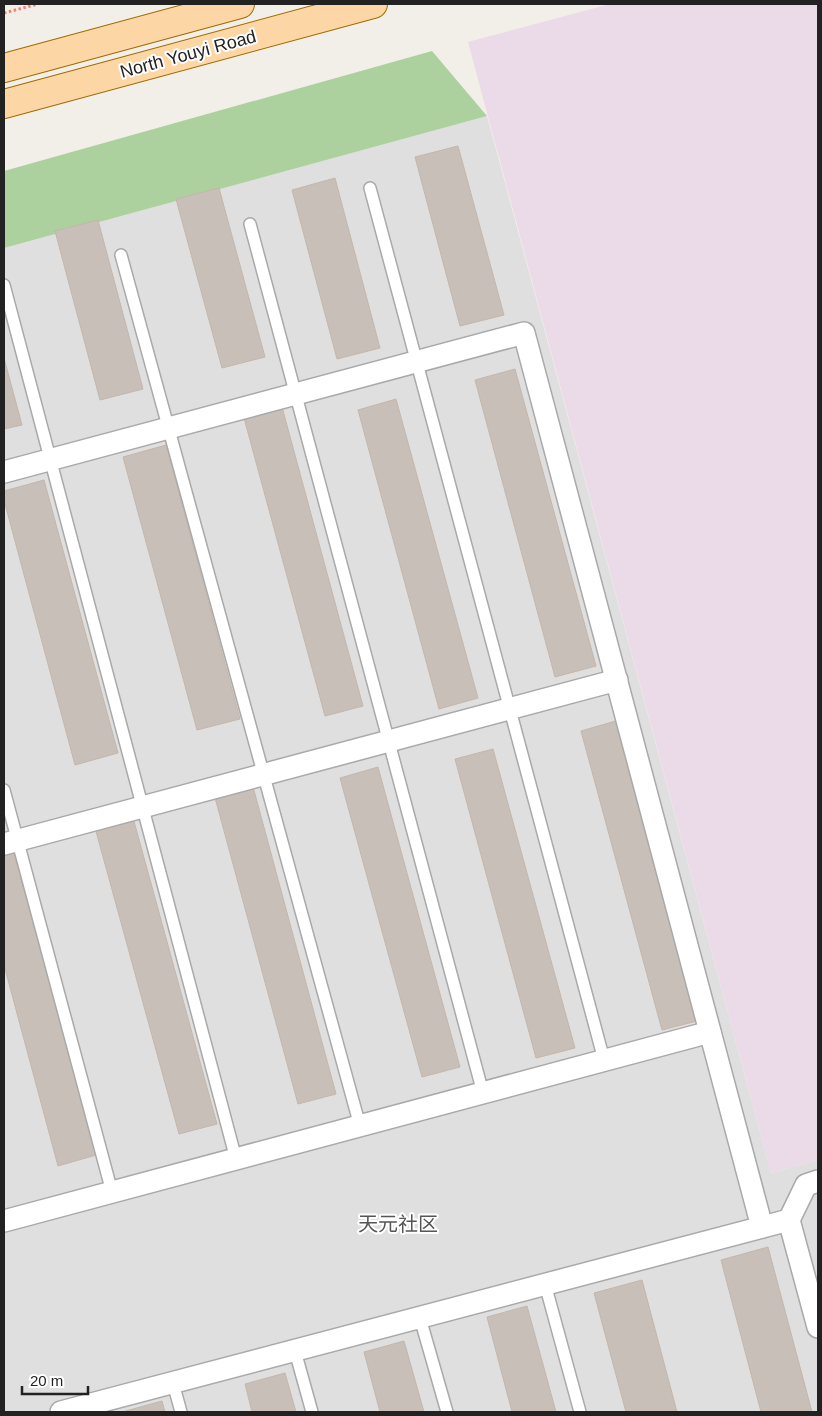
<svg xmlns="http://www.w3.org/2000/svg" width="822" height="1416" viewBox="0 0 822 1416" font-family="Arial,'Noto Sans SC',sans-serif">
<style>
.residential{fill:#e0dfdf}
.industrial{fill:#ebdbe8}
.forest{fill:#add19e}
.building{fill:#c7bfb8;stroke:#c4b6ab}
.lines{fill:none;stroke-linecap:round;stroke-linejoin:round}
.service-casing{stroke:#a9a9a9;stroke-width:14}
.minor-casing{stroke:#a9a9a9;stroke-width:24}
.primary-casing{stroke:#a06b00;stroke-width:30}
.path{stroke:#fa8072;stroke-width:3;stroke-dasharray:2.5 2.5;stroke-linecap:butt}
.service{stroke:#fff;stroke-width:11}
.minor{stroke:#fff;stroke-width:21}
.primary{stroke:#fcd6a4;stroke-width:28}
.labels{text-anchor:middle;stroke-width:4;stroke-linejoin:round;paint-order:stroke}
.street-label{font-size:18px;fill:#222;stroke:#fff}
.quarter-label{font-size:20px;fill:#555;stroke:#fff}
</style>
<rect width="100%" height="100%" fill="#f2efe9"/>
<polygon class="residential" points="487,116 771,1173 818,1160 818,1412 4,1412 4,248"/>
<polygon class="industrial" points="610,4 818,4 818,1160 771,1173 468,42"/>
<polygon class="forest" points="432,51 487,116 4,248 4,171"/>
<g class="building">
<polygon points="458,146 504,315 460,326 415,157"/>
<polygon points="335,178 380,348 337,359 292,190"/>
<polygon points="219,188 265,357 222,368 176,199"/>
<polygon points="98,220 143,389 100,400 55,231"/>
<polygon points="4,358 22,425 4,429"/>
<polygon points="515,369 596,666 555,677 475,380"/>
<polygon points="396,399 478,698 439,709 358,410"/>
<polygon points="282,407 363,706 325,716 244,418"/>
<polygon points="166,445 240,719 197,730 123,457"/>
<polygon points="44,480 118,753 75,765 4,500 4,491"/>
<polygon points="619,720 701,1020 662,1030 581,731"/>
<polygon points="493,749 575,1048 536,1058 455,759"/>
<polygon points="378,767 460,1067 422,1077 340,778"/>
<polygon points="252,783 336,1094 298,1104 214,794"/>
<polygon points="132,814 217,1124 179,1134 94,824"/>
<polygon points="12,845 96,1155 58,1166 4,965 4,848"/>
<polygon points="768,1247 812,1412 761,1412 721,1260"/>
<polygon points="642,1280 677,1412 626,1412 594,1293"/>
<polygon points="527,1306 556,1412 512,1412 487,1317"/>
<polygon points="404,1341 424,1412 380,1412 364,1352"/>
<polygon points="285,1373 296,1412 252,1412 245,1384"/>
<polygon points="162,1401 165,1412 122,1412"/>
</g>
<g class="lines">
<g class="service-casing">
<g id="service">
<polyline points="370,188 604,1060"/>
<polyline points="250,224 483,1093"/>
<polyline points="121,255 360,1126"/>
<polyline points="4,285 236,1159"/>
<polyline points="4,790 112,1192"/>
<polyline points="545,1284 580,1412"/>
<polyline points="420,1318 447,1412"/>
<polyline points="295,1351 312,1412"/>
<polyline points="173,1383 181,1412"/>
</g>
</g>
<g class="minor-casing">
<g id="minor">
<polyline points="4,472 524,333 762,1227"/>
<polyline points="4,844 617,680"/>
<polyline points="789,1220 806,1185 818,1181"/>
<polyline points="4,1221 710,1032"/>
<polyline points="61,1412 789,1220 818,1327"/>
</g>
</g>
<g class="primary-casing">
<g id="primary">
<polyline points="4,68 240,4"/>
<polyline points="4,104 373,4"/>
</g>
</g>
<polyline class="path" points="4,13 38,4"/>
<use href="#service" class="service"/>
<use href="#minor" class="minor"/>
<use href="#primary" class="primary"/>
</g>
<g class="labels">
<g class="street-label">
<text transform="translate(188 54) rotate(-15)" y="6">North Youyi Road</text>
</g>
<g class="quarter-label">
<text x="398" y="1231">天元社区</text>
</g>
</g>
<rect width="822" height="1416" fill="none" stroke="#222222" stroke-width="10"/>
<path d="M22 1386v8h66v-8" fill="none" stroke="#222222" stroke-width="2.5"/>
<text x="30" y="1386" font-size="15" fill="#222222" stroke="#ffffff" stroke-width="4" paint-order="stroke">20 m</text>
</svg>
